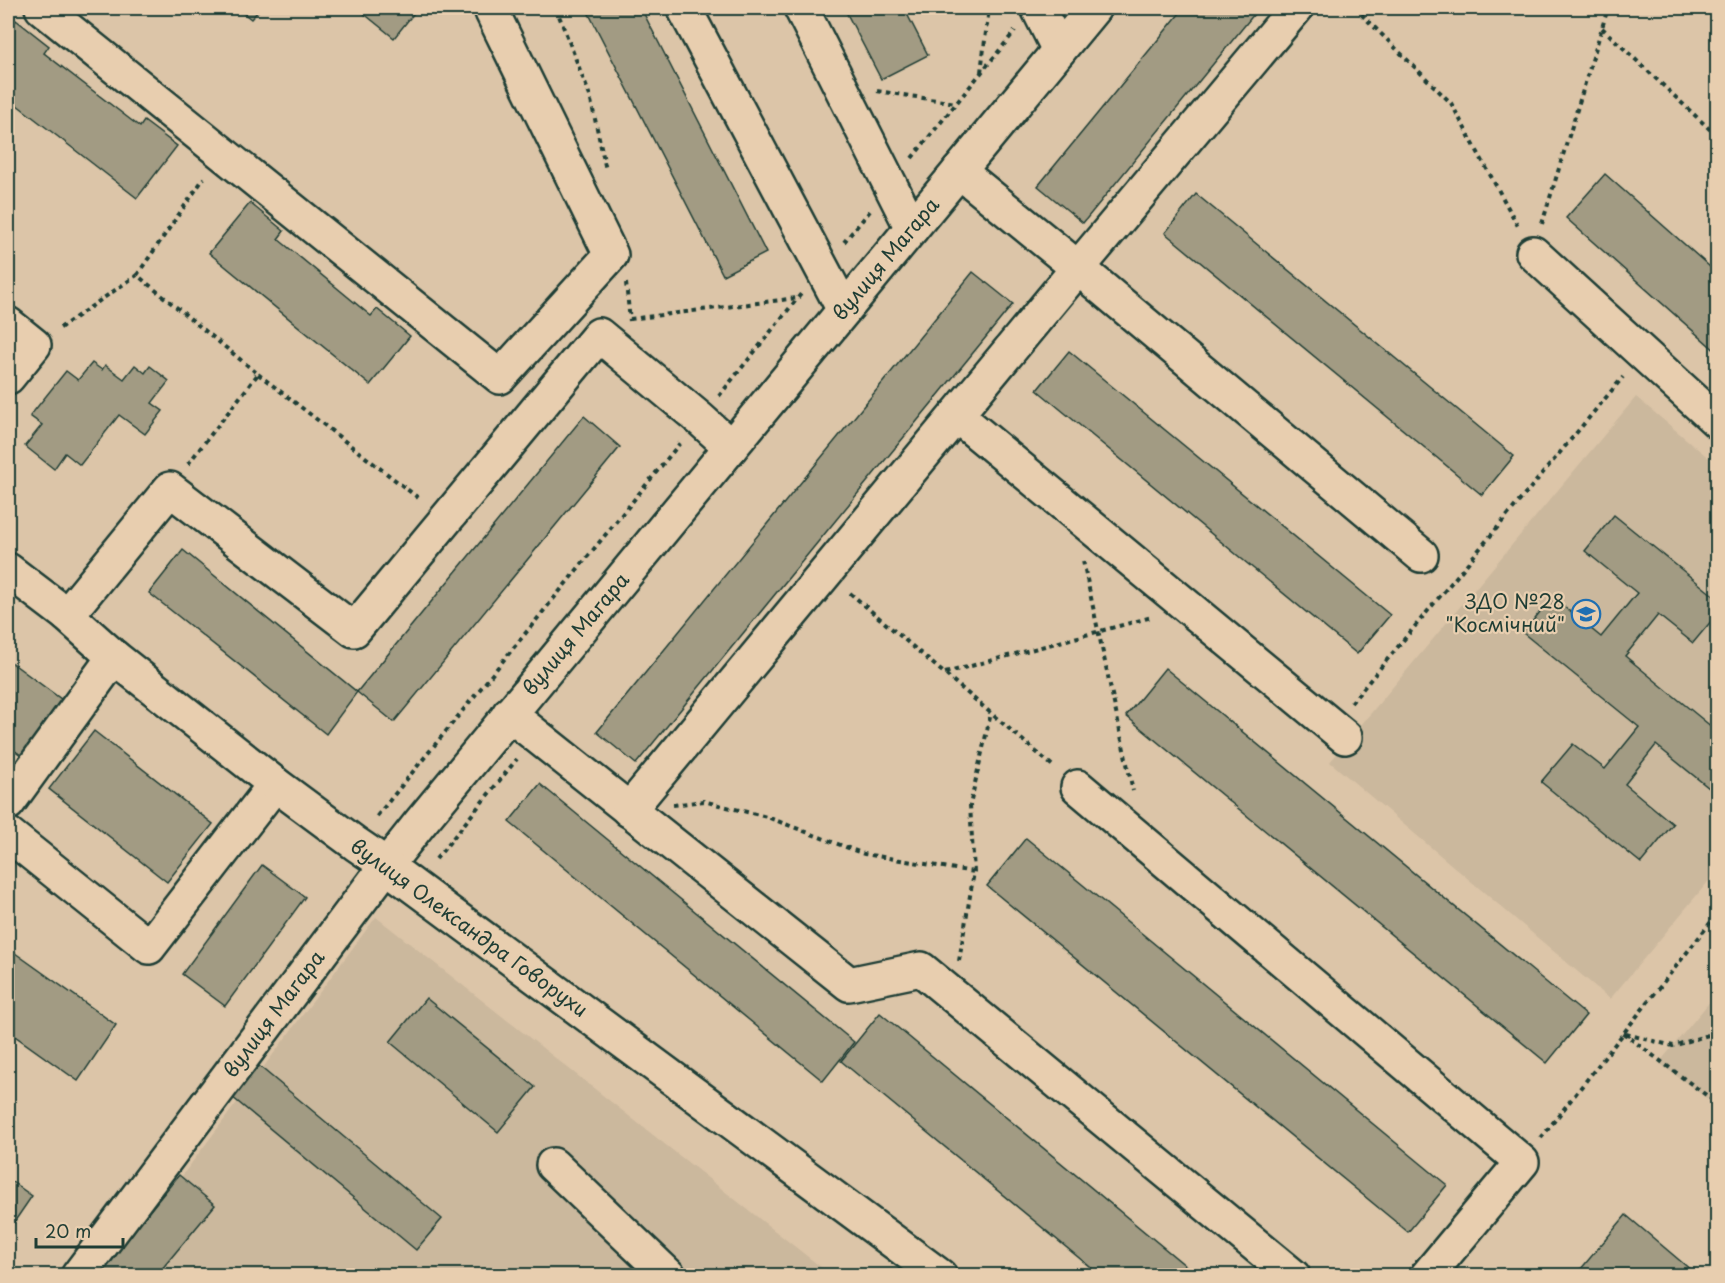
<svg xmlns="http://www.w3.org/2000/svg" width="1725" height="1283" viewBox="0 0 1725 1283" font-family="'Playpen Sans',sans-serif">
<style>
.built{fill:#cbb89d}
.building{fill:#a29b83;stroke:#1f3d34;stroke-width:1.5}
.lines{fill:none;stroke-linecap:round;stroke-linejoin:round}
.minor-casing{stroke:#1f3d34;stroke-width:38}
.major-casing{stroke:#1f3d34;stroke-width:38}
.path{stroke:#1f3d34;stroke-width:4;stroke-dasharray:4.5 4.5;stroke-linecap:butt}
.minor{stroke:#e8ceaf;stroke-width:33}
.major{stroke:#e8ceaf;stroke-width:33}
.labels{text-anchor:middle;stroke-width:4.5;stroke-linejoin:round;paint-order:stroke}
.street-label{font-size:20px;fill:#1f3d34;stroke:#e8ceaf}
.poi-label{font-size:20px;fill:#1f3d34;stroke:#e8ceaf;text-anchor:end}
</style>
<rect width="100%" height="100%" fill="#dcc5a8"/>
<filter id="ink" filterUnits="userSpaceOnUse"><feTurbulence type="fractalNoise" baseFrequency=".0167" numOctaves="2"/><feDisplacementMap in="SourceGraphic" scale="12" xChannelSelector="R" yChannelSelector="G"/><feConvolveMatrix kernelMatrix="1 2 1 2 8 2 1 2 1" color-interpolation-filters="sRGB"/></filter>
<g filter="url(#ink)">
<g class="built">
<polygon points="1636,397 1717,465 1717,871 1610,999 1330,762"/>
<polygon points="376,917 831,1275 107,1276"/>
<polygon points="1717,993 1717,1106 1659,1063"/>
</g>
<g class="building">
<polygon points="237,8 261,8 251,19"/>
<polygon points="357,8 418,8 394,38"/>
<polygon points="586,8 641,8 766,253 723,275"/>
<polygon points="844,8 904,8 928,55 881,79"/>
<polygon points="1184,8 1259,8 1083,223 1038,186"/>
<polygon points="16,20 49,46 44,53 140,127 144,121 177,146 137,198 8,98 8,31"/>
<polygon points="1605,174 1718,274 1718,353 1566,218"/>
<polygon points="1196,194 1514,456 1482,495 1165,233"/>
<polygon points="250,203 284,231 278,239 371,316 377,309 410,336 370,385 209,253"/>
<polygon points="973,272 1013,304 636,764 597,732"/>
<polygon points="1069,351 1390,615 1357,654 1037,390"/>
<polygon points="92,363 102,370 105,365 124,379 135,365 145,373 150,366 169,381 152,403 163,411 145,434 119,415 80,465 65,453 54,469 25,446 42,425 30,416 66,371 78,380"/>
<polygon points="584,416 620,447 394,722 357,692"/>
<polygon points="1614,515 1718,599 1718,613 1693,643 1658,615 1625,656 1718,732 1718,778 1709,788 1656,745 1625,784 1673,824 1641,863 1541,782 1573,744 1605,769 1639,727 1523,633 1552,597 1601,637 1637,593 1585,551"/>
<polygon points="183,550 357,692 326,734 149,593"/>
<polygon points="8,660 69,705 29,761 14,750 8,759"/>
<polygon points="1165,668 1586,1015 1547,1063 1126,716"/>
<polygon points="94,731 213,824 167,882 49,789"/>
<polygon points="540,784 854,1042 823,1081 509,822"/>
<polygon points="1026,838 1447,1185 1408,1232 987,886"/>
<polygon points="262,865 305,897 225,1006 182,974"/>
<polygon points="8,948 116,1025 78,1081 8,1031"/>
<polygon points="426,998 535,1087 498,1132 390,1042"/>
<polygon points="880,1013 1198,1276 1101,1276 841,1061"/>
<polygon points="253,1061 442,1219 416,1250 226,1092"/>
<polygon points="179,1175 215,1205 156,1276 96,1276"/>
<polygon points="8,1179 32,1196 8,1231"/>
<polygon points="1626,1215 1698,1276 1575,1276"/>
</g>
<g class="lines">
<g class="minor-casing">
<g id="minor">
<polyline points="42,8 500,377 611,255 492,12 496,8"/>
<polyline points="684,8 844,310"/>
<polyline points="801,8 912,228"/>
<polyline points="1038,8 1059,50"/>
<polyline points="959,171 1078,268 1421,555"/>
<polyline points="1533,253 1718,422"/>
<polyline points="8,324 34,345 8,377"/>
<polyline points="956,415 1345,737"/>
<polyline points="67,615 170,489 354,630 599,335 700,419 731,447"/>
<polyline points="509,714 849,984 921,969 1293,1276"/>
<polyline points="1078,787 1522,1162 1427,1276"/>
<polyline points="8,803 114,657"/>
<polyline points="629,810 1078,268 1296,8"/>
<polyline points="8,834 149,947 275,784"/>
<polyline points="553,1165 669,1276"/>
<polyline points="78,1276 386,866 420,823 1094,8"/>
</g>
</g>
<g class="major-casing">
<polyline id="major" points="8,570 67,615 114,657 275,784 356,844 378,859 386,866 940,1276"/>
</g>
<g class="path">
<polyline points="556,8 590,96 606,170"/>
<polyline points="1355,8 1451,103 1518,226"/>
<polyline points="1602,28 1718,137"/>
<polyline points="981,72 989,8"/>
<polyline points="877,91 956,103"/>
<polyline points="912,158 1015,31"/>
<polyline points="1542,224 1608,8"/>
<polyline points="844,242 870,211"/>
<polyline points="626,283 630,321"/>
<polyline points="630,319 797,298"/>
<polyline points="60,328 137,275"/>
<polyline points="258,374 421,500"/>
<polyline points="719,396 801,294"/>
<polyline points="188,464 258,374 137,275 204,178"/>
<polyline points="1083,561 1133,791"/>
<polyline points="850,593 1054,767"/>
<polyline points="945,673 1152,617"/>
<polyline points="1351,703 1623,377"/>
<polyline points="673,805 703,801 767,817 864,854 974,872"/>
<polyline points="377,816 680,443"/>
<polyline points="436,859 517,759"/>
<polyline points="959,961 974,872 970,805 991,713"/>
<polyline points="1623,1033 1718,1104"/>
<polyline points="1626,1034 1673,1046 1718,1032"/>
<polyline points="1541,1138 1718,913"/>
</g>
<use href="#minor" class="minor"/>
<use href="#major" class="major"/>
</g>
</g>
<defs>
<g id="school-ring" transform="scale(1.5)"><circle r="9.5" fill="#e8ceaf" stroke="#1f6fb2" stroke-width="1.5"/><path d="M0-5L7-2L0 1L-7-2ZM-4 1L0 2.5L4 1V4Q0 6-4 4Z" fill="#1f6fb2"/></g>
</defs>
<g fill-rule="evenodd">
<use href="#school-ring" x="1586" y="614"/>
</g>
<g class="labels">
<g class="street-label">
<text transform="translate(886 259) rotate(-50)" y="7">вулиця Магара</text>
<text transform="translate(576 634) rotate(-50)" y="7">вулиця Магара</text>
<text transform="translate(469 928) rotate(36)" y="7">вулиця Олександра Говорухи</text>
<text transform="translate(274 1014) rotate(-53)" y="7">вулиця Магара</text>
</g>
<g class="poi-label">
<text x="1565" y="609">ЗДО №28<tspan x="1565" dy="23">"Космічний"</tspan></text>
</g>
</g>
<rect width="1725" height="1283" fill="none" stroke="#e8ceaf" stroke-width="30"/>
<rect x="15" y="15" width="1695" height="1253" fill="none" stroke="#1f3d34" stroke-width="2" filter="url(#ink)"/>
<path d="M36 1238v9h87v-9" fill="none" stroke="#1f3d34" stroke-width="3"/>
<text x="45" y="1238" font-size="18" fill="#1f3d34" stroke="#e8ceaf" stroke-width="4.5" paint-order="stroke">20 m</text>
</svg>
